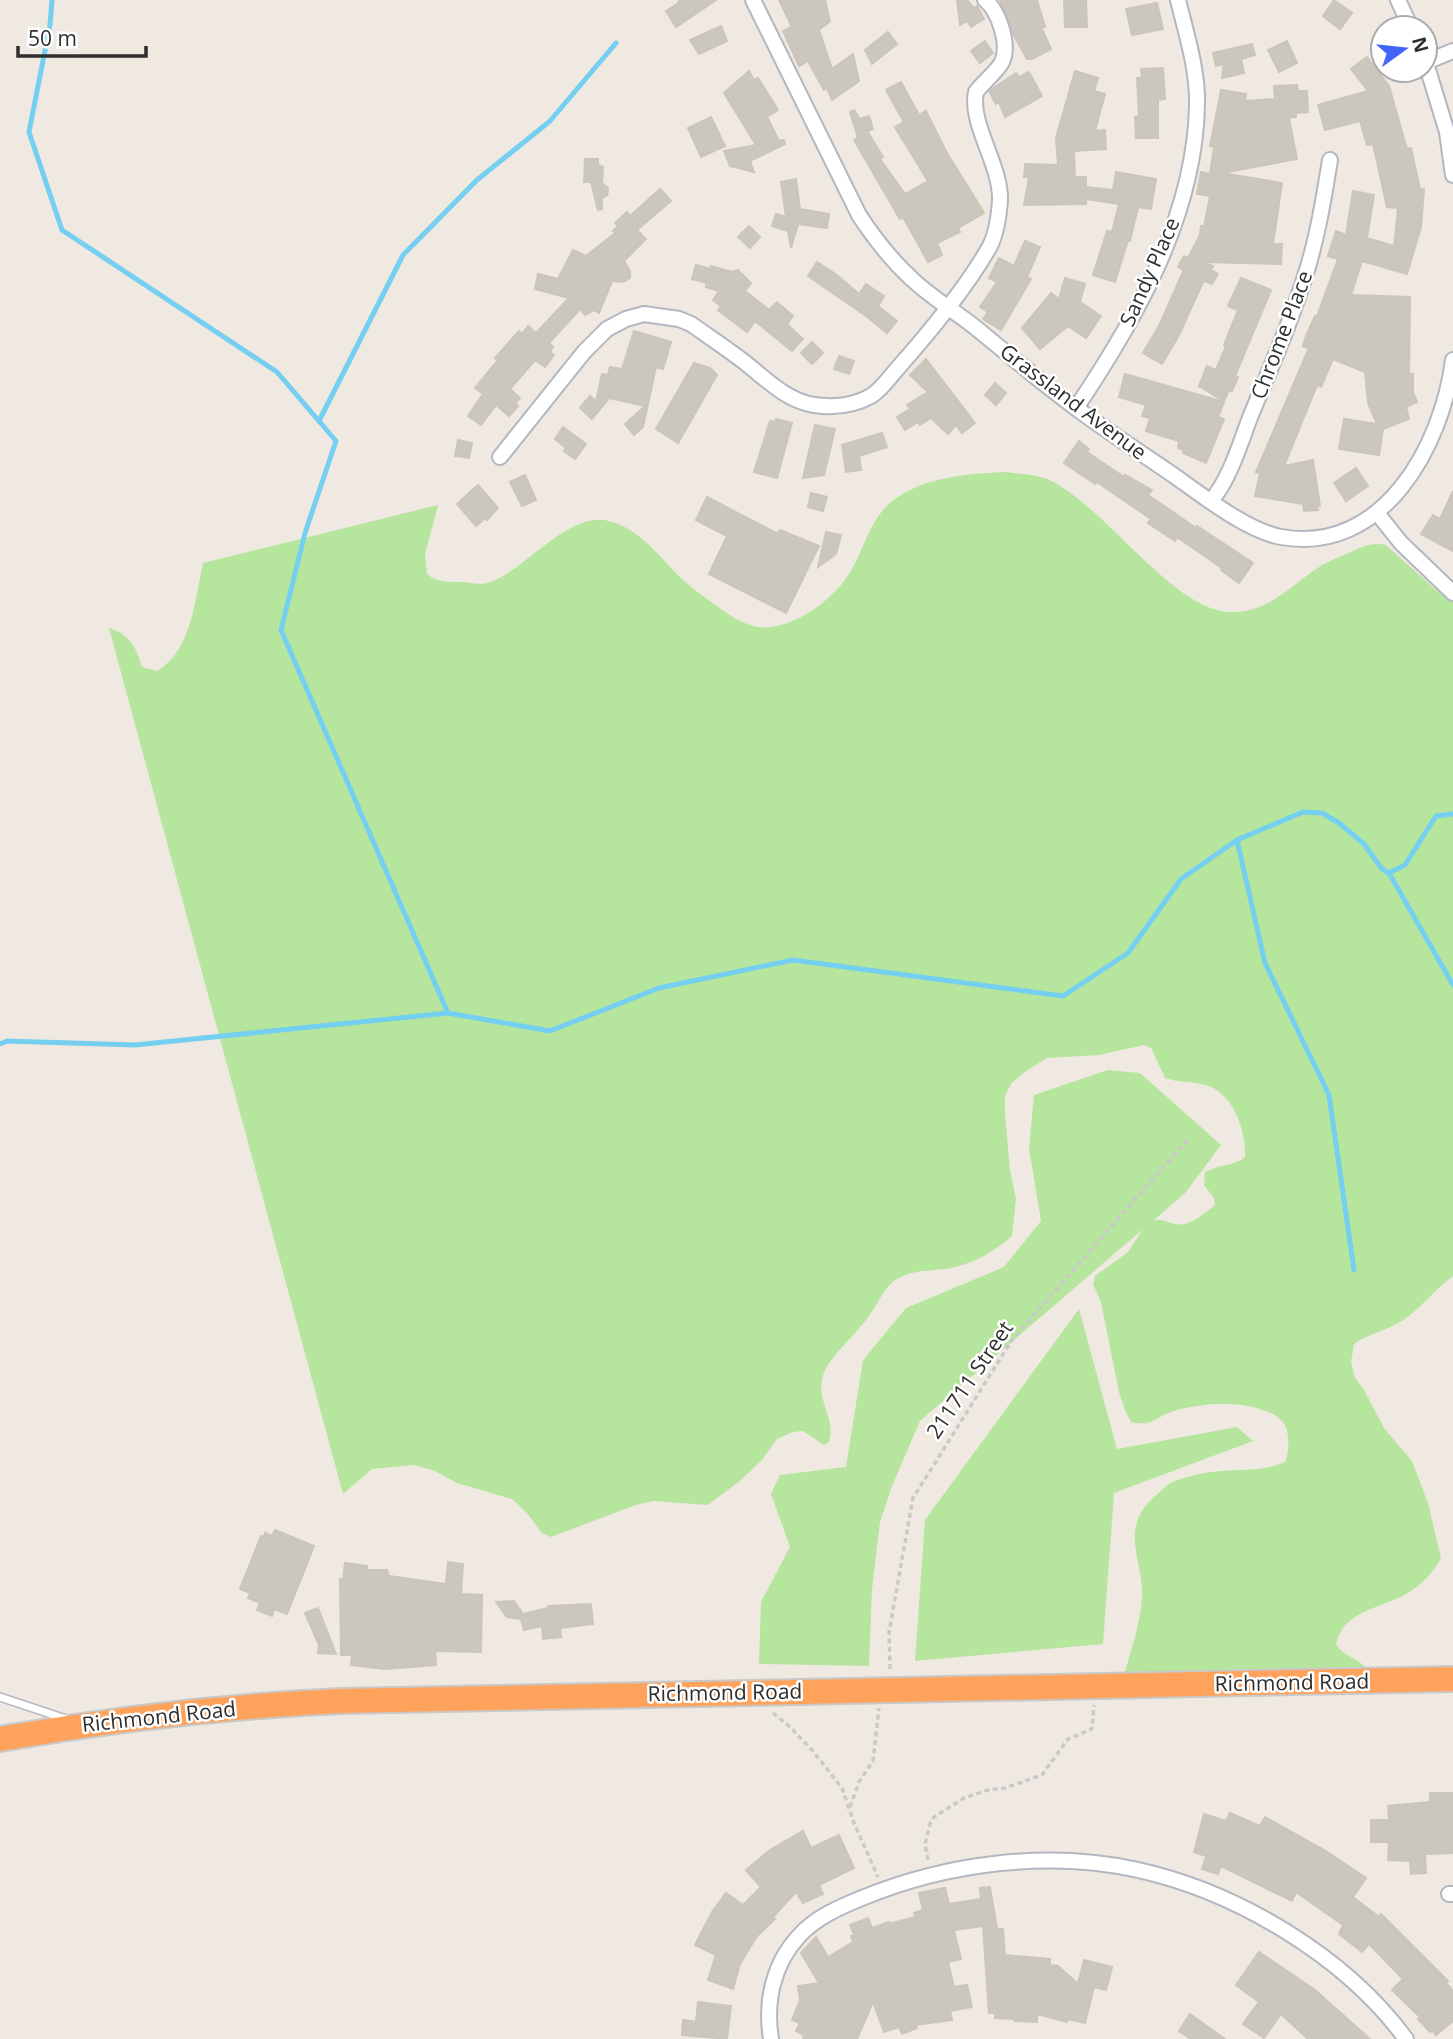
<svg xmlns="http://www.w3.org/2000/svg" width="1453" height="2039" viewBox="0 0 1453 2039" font-family="'Open Sans',sans-serif">
<style>
.green{fill:#b6e59e}
.lines{fill:none;stroke-linecap:round;stroke-linejoin:round}
.stream{stroke:#75cff0;stroke-width:5}
.building{fill:#cbc7bf;stroke:#cbc5ba;stroke-width:2}
.lane-casing{stroke:#b4b7c1;stroke-width:10}
.street-casing{stroke:#b4b7c1;stroke-width:18}
.highway-casing{stroke:#c9c9c9;stroke-width:28}
.path{stroke:#c9c9c9;stroke-width:3.5;stroke-dasharray:5 3.5;stroke-linecap:butt}
.lane{stroke:#fff;stroke-width:7}
.street{stroke:#fff;stroke-width:14}
.highway{stroke:#ffa35c;stroke-width:24}
.labels{text-anchor:middle;stroke-width:5;stroke-linejoin:round;paint-order:stroke}
.street-label{font-size:21px;fill:#2e2e2e;stroke:#fff}
</style>
<rect width="100%" height="100%" fill="#efe9e1"/>
<g class="green">
<path d="M1005 472C1019 474 1034 474 1047 479 1104 504 1171 609 1229 612 1264 614 1287 590 1313 571 1325 563 1338 557 1351 552 1363 546 1373 542 1386 545L1437 591 1446 596 1453 597V1276C1435 1289 1421 1308 1403 1320 1387 1331 1369 1333 1354 1344L1351 1362 1355 1378 1363 1388 1384 1428 1412 1461 1428 1503 1441 1558C1433 1573 1421 1586 1406 1594 1380 1609 1344 1610 1336 1644 1343 1656 1356 1657 1365 1667L1125 1672C1132 1647 1140 1624 1142 1598 1144 1560 1118 1530 1154 1497 1160 1492 1167 1484 1175 1481 1186 1477 1200 1473 1212 1472 1236 1468 1264 1473 1286 1461 1293 1427 1285 1414 1252 1407 1234 1403 1216 1403 1198 1406 1189 1407 1179 1409 1171 1412 1154 1418 1152 1427 1131 1422L1125 1410 1119 1392 1101 1302 1093 1284 1095 1276 1128 1252 1143 1229 920 1421 892 1486 880 1522 872 1589 869 1666 759 1664 761 1602 790 1547 771 1494 780 1475 846 1467 863 1360 906 1308 1004 1267 1041 1221 1029 1148 1034 1095 1108 1070 1140 1073 1221 1145 1186 1192 1153 1221C1163 1218 1166 1222 1175 1224 1190 1227 1205 1213 1215 1205L1214 1198 1204 1185 1205 1172C1220 1164 1235 1166 1245 1157 1246 1131 1234 1096 1209 1086 1195 1081 1179 1083 1165 1078L1151 1048 1144 1045 1099 1055 1047 1058 1023 1073 1011 1084 1005 1096V1115L1010 1170 1016 1199 1012 1236C992 1253 972 1265 945 1269 931 1271 917 1270 903 1276 885 1283 880 1301 869 1316 858 1332 833 1354 825 1370 812 1399 837 1415 829 1442L824 1445 803 1431 793 1432 777 1439 762 1460 741 1480 708 1505 653 1501 636 1505 551 1537 542 1533 526 1512 512 1499 457 1483 435 1471 415 1465 372 1469 343 1494 109 628C130 635 136 646 142 667L157 671C192 651 195 598 203 563L438 505 425 555 427 574C438 583 449 582 462 582 474 583 482 586 493 581 527 568 569 511 609 521 641 529 660 558 683 580 696 592 711 601 725 612 745 625 760 632 784 624 808 617 833 597 847 577 865 551 869 515 898 497 930 476 968 474 1005 472Z"/>
<polygon points="1079,1309 1117,1449 1237,1427 1253,1441 1114,1493 1103,1644 915,1661 925,1520"/>
</g>
<g class="lines">
<g class="stream">
<polyline points="52,0 50,25 29,132 62,230 277,372 336,441 305,533 281,630 448,1013"/>
<polyline points="319,421 403,255 477,180 550,121 616,43"/>
<polyline points="1237,840 1265,963 1329,1095 1354,1270"/>
<polyline points="1389,873 1453,985"/>
<polyline points="0,1044 7,1041 135,1045 448,1013 550,1031 659,988 793,960 1063,996 1128,953 1181,879 1237,840 1303,812 1322,813 1339,823 1364,844 1382,869 1389,873 1405,865 1436,816 1453,814"/>
</g>
</g>
<g class="building">
<polygon points="680,0 716,0 676,27 666,11 677,4"/>
<polygon points="779,0 825,0 830,21 819,30 832,69 853,54 859,81 832,100 827,88 824,90 808,61 799,66 783,31 792,27"/>
<polygon points="957,0 967,0 974,8 977,6 984,19 971,27 967,21 960,25"/>
<polygon points="1000,0 1037,0 1045,27 1041,27 1051,49 1032,59 1027,59 1012,32"/>
<polygon points="1064,0 1086,0 1087,27 1065,27"/>
<polygon points="1334,0 1352,13 1340,29 1323,16"/>
<polygon points="1157,3 1163,29 1132,35 1126,9"/>
<polygon points="721,26 727,41 699,54 690,40"/>
<polygon points="888,32 897,44 872,64 865,50"/>
<polygon points="985,41 993,53 980,63 971,51"/>
<polygon points="1287,41 1297,63 1279,72 1268,50"/>
<polygon points="1252,44 1255,55 1241,59 1244,73 1222,78 1224,64 1216,66 1213,53"/>
<polygon points="1367,57 1389,86 1407,149 1411,148 1420,189 1424,189 1421,227 1407,274 1362,261 1351,295 1410,297 1409,374 1413,374 1413,392 1417,402 1406,407 1409,419 1383,429 1379,455 1339,449 1344,419 1377,424 1368,403 1365,372 1333,359 1321,387 1317,385 1284,466 1313,460 1320,506 1317,506 1318,510 1304,511 1303,504 1255,496 1260,473 1256,472 1309,348 1303,346 1306,336 1315,316 1317,316 1338,259 1328,256 1336,231 1346,235 1353,191 1374,195 1367,238 1394,246 1398,208 1387,207 1373,144 1367,145 1360,121 1325,130 1318,105 1368,91 1351,69"/>
<polygon points="1163,68 1165,99 1158,100 1158,138 1136,138 1135,117 1139,116 1137,78 1142,78 1141,69"/>
<polygon points="749,71 754,80 758,78 778,110 767,117 779,141 784,140 785,144 750,161 754,172 730,166 724,151 756,145 724,93"/>
<polygon points="1075,71 1098,78 1094,91 1105,94 1095,131 1105,130 1106,149 1074,151 1075,177 1086,177 1086,187 1113,190 1116,172 1156,179 1151,209 1138,207 1130,241 1128,240 1115,282 1093,275 1107,231 1112,232 1119,204 1086,199 1086,204 1024,205 1029,177 1024,177 1025,164 1058,165 1056,138"/>
<polygon points="1029,72 1042,96 1005,117 999,102 996,104 989,91 1016,73 1019,77"/>
<polygon points="901,82 919,115 926,111 947,153 984,213 958,228 960,232 937,243 942,255 928,262 903,217 900,219 854,140 858,138 850,112 854,110 860,119 869,116 873,129 867,131 883,157 880,159 905,194 928,181 895,127 904,122 886,90"/>
<polygon points="1297,85 1298,91 1307,91 1308,112 1296,113 1296,117 1289,118 1297,159 1222,173 1282,183 1273,244 1282,244 1281,264 1202,262 1213,266 1211,270 1218,274 1212,284 1205,281 1203,282 1179,335 1162,364 1143,353 1159,326 1183,272 1183,270 1178,267 1184,256 1188,258 1200,235 1201,226 1204,226 1210,196 1197,194 1201,172 1210,174 1214,147 1210,146 1221,90 1246,94 1245,101 1275,99 1274,86"/>
<polygon points="711,117 725,146 701,157 688,128"/>
<polygon points="585,159 598,159 598,165 603,167 602,183 608,188 608,191 607,195 602,198 602,209 598,210 591,182 584,182"/>
<polygon points="796,179 800,209 829,214 827,228 798,224 791,248 788,231 772,226 776,214 786,217 781,182"/>
<polygon points="660,189 671,201 637,230 646,239 624,261 630,271 630,278 623,282 612,281 599,313 594,310 585,315 580,309 549,343 553,347 550,352 554,355 545,367 535,360 510,389 520,398 515,403 518,406 509,416 496,405 481,425 468,416 483,394 475,388 498,360 495,358 519,331 522,334 528,326 536,333 569,298 535,289 538,274 558,279 573,250 586,256 615,233 613,231 618,226 615,223 627,212 630,216"/>
<polygon points="749,226 760,237 750,248 738,237"/>
<polygon points="1025,241 1040,247 1027,277 1031,279 1001,330 983,319 988,312 980,307 997,282 989,278 999,258 1014,266"/>
<polygon points="817,262 837,275 859,294 866,284 884,296 878,306 897,321 887,333 866,316 808,276"/>
<polygon points="696,265 711,269 711,266 732,272 738,270 751,283 745,291 769,310 777,302 793,316 787,324 803,339 792,351 755,321 747,332 718,310 721,306 713,300 719,291 706,287 707,283 692,279"/>
<polygon points="1065,278 1085,284 1080,302 1101,316 1086,338 1068,326 1040,349 1022,328 1051,293 1059,299"/>
<polygon points="1241,278 1271,290 1235,376 1238,377 1232,391 1229,390 1224,401 1199,386 1207,366 1216,370 1226,346 1224,345 1238,310 1228,306"/>
<polygon points="634,331 671,342 663,369 656,367 643,427 634,435 625,424 645,406 609,398 592,419 580,408 590,396 596,401 602,374 608,375 610,367 622,369"/>
<polygon points="812,342 823,353 812,364 801,353"/>
<polygon points="839,356 854,361 849,374 834,369"/>
<polygon points="926,359 975,423 962,433 956,425 948,434 931,418 920,425 918,422 905,430 897,417 910,409 907,405 928,392 910,375"/>
<polygon points="694,363 710,368 717,375 678,443 656,429"/>
<polygon points="1125,374 1224,402 1218,417 1224,419 1206,463 1183,453 1184,450 1178,448 1179,441 1146,431 1150,418 1142,416 1146,405 1119,397"/>
<polygon points="995,383 1006,393 996,405 985,395"/>
<polygon points="776,419 792,423 777,478 754,472 770,421 775,422"/>
<polygon points="815,425 835,429 824,475 803,478"/>
<polygon points="563,427 586,444 575,459 564,451 566,448 555,439"/>
<polygon points="882,433 887,447 859,456 861,470 846,472 842,445"/>
<polygon points="458,440 472,443 469,458 455,456"/>
<polygon points="1079,441 1089,449 1087,452 1124,477 1125,475 1152,490 1148,495 1196,528 1197,526 1253,563 1239,583 1221,570 1222,568 1177,537 1175,541 1148,523 1151,519 1097,482 1095,484 1064,463"/>
<polygon points="1356,468 1368,486 1346,501 1334,483"/>
<polygon points="525,475 536,500 522,506 510,482"/>
<polygon points="478,485 498,508 487,520 485,518 476,526 457,504"/>
<polygon points="1453,491 1453,551 1421,534 1433,515 1440,519"/>
<polygon points="811,493 827,497 823,511 808,507"/>
<polygon points="707,497 778,534 780,530 819,546 786,613 709,574 727,536 696,520"/>
<polygon points="826,532 841,535 836,554 818,567"/>
<polygon points="275,1530 314,1546 287,1614 274,1609 272,1616 257,1610 260,1603 248,1598 250,1593 240,1589 261,1536 264,1537 265,1533 272,1536"/>
<polygon points="448,1562 463,1564 461,1594 482,1595 481,1652 435,1651 436,1665 385,1669 351,1665 352,1655 341,1655 340,1579 343,1579 345,1563 367,1566 366,1570 387,1570 389,1576 446,1584"/>
<polygon points="514,1601 523,1614 548,1608 548,1606 591,1604 593,1624 560,1628 561,1637 543,1639 542,1626 524,1630 521,1619 507,1617 496,1602"/>
<polygon points="318,1608 336,1654 318,1653 319,1645 305,1613"/>
<polygon points="1430,1793 1453,1793 1453,1853 1425,1854 1426,1873 1411,1874 1410,1861 1388,1860 1389,1842 1371,1842 1371,1820 1389,1820 1388,1806 1430,1802"/>
<polygon points="1230,1813 1260,1826 1265,1817 1326,1851 1366,1878 1353,1897 1379,1917 1381,1914 1448,1981 1446,1983 1453,1991 1453,2021 1436,2035 1432,2030 1430,2032 1418,2019 1420,2017 1392,1990 1403,1979 1369,1944 1362,1952 1339,1934 1343,1925 1296,1892 1292,1901 1221,1866 1218,1874 1202,1869 1206,1856 1194,1852 1204,1814 1226,1821"/>
<polygon points="803,1831 811,1848 839,1835 854,1868 819,1885 823,1894 803,1903 796,1892 773,1917 775,1919 757,1936 740,1964 733,1989 708,1980 716,1955 695,1945 712,1912 726,1893 743,1905 761,1887 746,1870 770,1850"/>
<polygon points="990,1887 997,1929 1003,1929 1005,1955 1050,1959 1050,1965 1058,1966 1078,1984 1084,1960 1112,1967 1106,1990 1094,1987 1085,2023 1068,2019 1067,2022 1037,2014 1037,2022 1015,2021 1016,2019 995,2018 995,2013 989,2013 983,1926 954,1930 961,1959 948,1962 954,1987 967,1985 972,2007 950,2011 952,2020 916,2025 917,2028 902,2034 899,2027 884,2032 873,2002 857,2039 803,2039 804,2035 796,2031 800,2023 792,2020 800,2000 798,1986 819,1983 801,1953 816,1937 828,1957 853,1942 851,1936 854,1935 850,1925 868,1918 872,1928 889,1922 889,1924 915,1917 914,1913 923,1910 919,1893 945,1888 949,1904 981,1899 980,1888"/>
<polygon points="1259,1952 1315,1990 1370,2039 1308,2039 1281,2014 1264,2038 1243,2024 1259,2002 1236,1985"/>
<polygon points="698,2002 731,2006 727,2039 682,2035 683,2020 696,2022"/>
<polygon points="1190,2014 1225,2039 1191,2039 1179,2031"/>
</g>
<g class="lines">
<g class="lane-casing">
<polyline id="lane" points="0,1697 66,1719"/>
</g>
<g class="street-casing">
<g id="street">
<path d="M753 0 859 215C874 238 892 261 913 280 932 298 956 312 976 328 1009 355 1042 383 1076 408 1108 432 1143 454 1176 477 1204 497 1248 531 1281 537 1383 555 1442 446 1453 360"/>
<polyline points="1398,0 1411,28"/>
<polyline points="1425,60 1447,132 1453,175"/>
<polyline points="1426,62 1453,51"/>
<path d="M1076 408C1136 319 1195 215 1197 105 1198 70 1186 33 1178 0"/>
<path d="M500 457 584 352 607 329 626 319 644 314 679 319 691 324C708 336 726 348 743 361 764 377 786 401 814 405 834 408 853 406 871 396 881 390 889 378 897 369 928 334 967 287 990 246 997 232 999 215 1000 200 1001 165 969 123 976 92 983 82 996 73 1002 62 1010 45 999 11 985 0"/>
<path d="M1211 501C1231 477 1240 443 1251 415 1271 367 1292 319 1307 270 1318 234 1324 197 1330 160"/>
<polyline points="1377,513 1401,543 1453,593"/>
<polyline points="1449,1894 1453,1894"/>
<path d="M771 2039C765 2002 773 1964 799 1936 816 1917 840 1907 862 1898 947 1863 1048 1850 1138 1870 1237 1892 1345 1956 1406 2039"/>
</g>
</g>
<g class="highway-casing">
<path id="highway" d="M0 1739C113 1719 227 1706 341 1701L1453 1679"/>
</g>
<g class="path">
<polyline points="890,1669 889,1632 913,1498 1012,1340 1188,1139"/>
<polyline points="773,1713 790,1727 812,1750 842,1788 854,1823 878,1877"/>
<polyline points="850,1807 859,1782 873,1761 879,1708"/>
<polyline points="928,1860 925,1844 930,1824 934,1817 964,1798 988,1790 1005,1788 1042,1775 1068,1739 1092,1729 1094,1705"/>
</g>
<use href="#lane" class="lane"/>
<use href="#street" class="street"/>
<use href="#highway" class="highway"/>
</g>
<g class="labels">
<g class="street-label">
<text transform="translate(1150 272) rotate(-66)" y="7">Sandy Place</text>
<text transform="translate(1282 335) rotate(-69)" y="7">Chrome Place</text>
<text transform="translate(1073 402) rotate(37)" y="7">Grassland Avenue</text>
<text transform="translate(970 1380) rotate(-56)" y="7">211711 Street</text>
<text transform="translate(1292 1683) rotate(-1)" y="7">Richmond Road</text>
<text transform="translate(725 1693) rotate(-1)" y="7">Richmond Road</text>
<text transform="translate(159 1717) rotate(-6)" y="7">Richmond Road</text>
</g>
</g>
<g transform="translate(1404 49) rotate(75)"><circle r="33" fill="#ffffff" stroke="#ababab" stroke-width="2"/>
<path d="M0-5L12 26L0 18L-12 26Z" fill="#4264fb"/>
<text y="-10" font-size="19" font-weight="bold" text-anchor="middle" fill="#2e2e2e">N</text>
</g>
<path d="M18 46v10h128v-10" fill="none" stroke="#2e2e2e" stroke-width="3.5"/>
<text x="28" y="46" font-size="21" fill="#2e2e2e" stroke="#ffffff" stroke-width="5" paint-order="stroke">50 m</text>
</svg>
